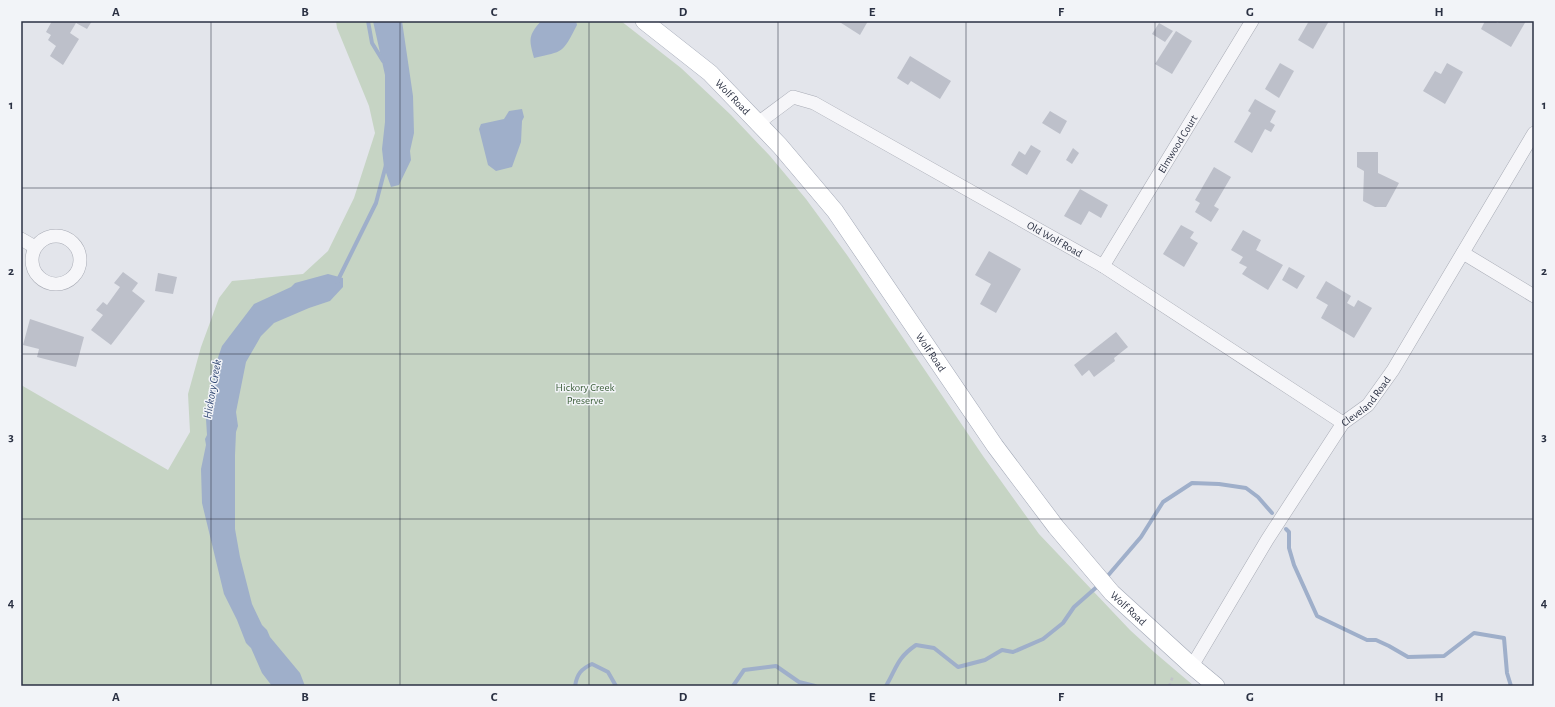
<svg xmlns="http://www.w3.org/2000/svg" width="1555" height="707" viewBox="0 0 1555 707" font-family="'Alegreya Sans',sans-serif">
<style>
.green{fill:#c6d4c4}
.water{fill:#9fafca}
.lines{fill:none;stroke-linecap:round;stroke-linejoin:round}
.stream{stroke:#9fafca;stroke-width:4}
.building{fill:#bdc0ca}
.minor-casing{stroke:#a8abb5;stroke-width:14}
.major-casing{stroke:#a2a8b6;stroke-width:18}
.path{stroke:#c1c3ca;stroke-width:2.5;stroke-dasharray:3 3;stroke-linecap:butt}
.minor{stroke:#f6f6f9;stroke-width:13}
.major{stroke:#fff;stroke-width:17}
.grid{fill:none;stroke:#2b3143;stroke-width:1;stroke-opacity:0.55}
.labels{text-anchor:middle;stroke-width:3;stroke-linejoin:round;paint-order:stroke}
.street-label{font-size:11px;fill:#2b3143;stroke:#f2f4f8}
.park-label{font-size:11px;fill:#3b5e38;stroke:#f2f4f8}
.water-label{font-size:12px;font-style:italic;fill:#354b76;stroke:#f2f4f8}
.neatline{fill:none;stroke:#2b3143;stroke-width:1.5}
.grid-label{font-size:13px;text-anchor:middle;font-weight:bold;fill:#2b3143}
</style>
<rect width="100%" height="100%" fill="#e3e5eb"/>
<polygon class="green" points="336,21 621,21 681,68 731,115 770,156 806,199 847,255 983,456 1039,534 1130,630 1154,652 1194,686 21,686 21,385 168,470 190,432 188,394 201,347 219,298 232,281 303,274 328,251 354,198 375,133 369,106 337,28"/>
<g class="water">
<polygon points="373,21 402,21 413,96 414,133 410,151 411,160 399,185 391,187 384,167 382,149 385,122 385,75"/>
<path d="M541 21H576L577 25C562 54 564 51 534 58 529 39 528 36 541 21Z"/>
<polygon points="522,109 524,117 522,121 521,142 512,167 496,171 488,165 479,129 481,124 504,119 509,111"/>
<polygon points="328,274 343,278 343,287 330,301 309,308 274,323 261,336 246,362 236,412 238,426 236,432 235,455 235,529 240,557 252,604 262,625 267,630 270,637 300,673 305,686 272,686 262,673 251,648 246,643 237,620 224,594 202,503 201,469 206,445 205,439 207,435 206,419 211,398 210,391 214,379 213,372 222,346 254,304 291,287 295,283"/>
</g>
<g class="lines">
<g class="stream">
<polyline points="368,21 372,43 383,61"/>
<polyline points="337,282 376,203 386,165"/>
<polyline points="1286,529 1289,532 1289,548 1294,565 1317,616 1367,640 1376,640 1389,646 1408,657 1444,656 1474,633 1504,638 1507,673 1511,686"/>
<polyline points="1105,579 1141,537 1163,502 1192,483 1219,484 1246,488 1258,497 1272,513"/>
<path d="M575 686C577 674 581 669 592 664L608 672 616 686"/>
<polyline points="733,686 744,670 776,666 799,682 815,686"/>
<path d="M886 686C897 667 897 658 916 645L934 648 958 667 985 660 1002 650 1013 652 1043 639 1063 623 1074 607 1099 585"/>
</g>
</g>
<g class="building">
<polygon points="52,21 92,21 87,29 76,23 70,33 79,39 63,65 50,56 56,46 48,40 51,35 46,32"/>
<polygon points="838,21 868,21 860,35"/>
<polygon points="1309,21 1329,21 1313,49 1298,40"/>
<polygon points="1485,21 1494,21 1498,23 1499,21 1526,21 1511,47 1481,29"/>
<polygon points="1159,23 1173,31 1165,42 1152,34"/>
<polygon points="1176,31 1192,41 1172,74 1155,64"/>
<polygon points="910,56 951,81 940,99 911,81 908,85 897,78"/>
<polygon points="1280,63 1294,71 1279,98 1265,89"/>
<polygon points="1447,63 1463,72 1445,104 1423,91 1435,71 1441,74"/>
<polygon points="1255,99 1276,111 1270,122 1275,125 1271,132 1265,129 1252,153 1234,142 1251,113 1248,111"/>
<polygon points="1050,111 1067,121 1060,134 1042,123"/>
<polygon points="1031,145 1041,151 1027,175 1011,165 1019,151 1025,155"/>
<polygon points="1073,148 1079,153 1072,164 1066,160"/>
<polygon points="1357,152 1378,152 1378,173 1399,183 1386,207 1375,207 1363,201 1364,171 1357,167"/>
<polygon points="1214,167 1231,177 1214,206 1219,209 1211,222 1195,212 1200,203 1195,200"/>
<polygon points="1080,189 1108,205 1101,218 1089,211 1081,225 1064,216"/>
<polygon points="1181,225 1194,232 1190,238 1198,243 1184,267 1163,254"/>
<polygon points="1243,230 1261,240 1256,250 1283,265 1268,290 1242,274 1247,267 1239,263 1243,257 1231,250"/>
<polygon points="989,251 1021,269 996,313 980,304 991,284 975,275"/>
<polygon points="1289,267 1305,276 1297,289 1282,280"/>
<polygon points="123,272 138,283 132,291 145,301 111,345 91,330 103,315 96,310 103,302 107,305 120,287 114,283"/>
<polygon points="158,273 177,277 173,294 155,291"/>
<polygon points="1326,281 1351,296 1347,303 1354,307 1358,300 1372,308 1354,338 1321,318 1328,305 1316,298"/>
<polygon points="30,319 84,337 76,367 37,357 39,349 23,345"/>
<polygon points="1116,332 1128,347 1114,358 1115,361 1094,377 1089,370 1082,376 1074,365"/>
</g>
<g class="lines">
<g class="minor-casing">
<g id="minor">
<path id="s1" d="M758 123 793 97 814 103 1103 266 1343 423"/>
<circle cx="56" cy="260" r="24"/>
<polyline points="21,239 35,247"/>
<polyline points="1463,253 1534,296"/>
<path id="s2" d="M1103 266 1252 21"/>
<path id="s3" d="M1192 666 1267 540 1343 423 1368 405 1393 370 1534 133"/>
</g>
</g>
<g class="major-casing">
<g id="major">
<path id="s4" d="M644 21 710 73 780 146 835 211 995 446 1056 527 1112 593 1192 666 1216 686"/>
</g>
</g>
<polyline class="path" points="1169,686 1173,676"/>
<use href="#minor" class="minor"/>
<use href="#major" class="major"/>
</g>
<path class="grid" d="M211 21V686M400 21V686M589 21V686M778 21V686M966 21V686M1155 21V686M1344 21V686M21 188H1534M21 354H1534M21 519H1534"/>
<g class="labels">
<g class="street-label">
<text dy="4" stroke="none"><textPath href="#s4" startOffset="117">Wolf Road</textPath></text>
<text dy="4" stroke="none"><textPath href="#s2" startOffset="143">Elmwood Court</textPath></text>
<text dy="4" stroke="none"><textPath href="#s1" startOffset="342">Old Wolf Road</textPath></text>
<text dy="4" stroke="none"><textPath href="#s4" startOffset="441">Wolf Road</textPath></text>
<text dy="4" stroke="none"><textPath href="#s3" startOffset="318">Cleveland Road</textPath></text>
<text dy="4" stroke="none"><textPath href="#s4" startOffset="765">Wolf Road</textPath></text>
</g>
<g class="park-label">
<text x="585" y="391">Hickory Creek<tspan x="585" dy="13">Preserve</tspan></text>
</g>
<g class="water-label">
<text transform="translate(212 389) rotate(-80)" y="4">Hickory Creek</text>
</g>
</g>
<rect width="1555" height="707" fill="none" stroke="#f2f4f8" stroke-width="44"/>
<rect x="22" y="22" width="1511" height="663" class="neatline"/>
<g class="grid-label">
<text x="116" y="16">A</text>
<text x="305" y="16">B</text>
<text x="494" y="16">C</text>
<text x="683" y="16">D</text>
<text x="872" y="16">E</text>
<text x="1061" y="16">F</text>
<text x="1250" y="16">G</text>
<text x="1439" y="16">H</text>
<text x="11" y="109">1</text>
<text x="1544" y="109">1</text>
<text x="11" y="275">2</text>
<text x="1544" y="275">2</text>
<text x="11" y="441">3</text>
<text x="1544" y="441">3</text>
<text x="11" y="607">4</text>
<text x="1544" y="607">4</text>
<text x="116" y="701">A</text>
<text x="305" y="701">B</text>
<text x="494" y="701">C</text>
<text x="683" y="701">D</text>
<text x="872" y="701">E</text>
<text x="1061" y="701">F</text>
<text x="1250" y="701">G</text>
<text x="1439" y="701">H</text>
</g>
</svg>
